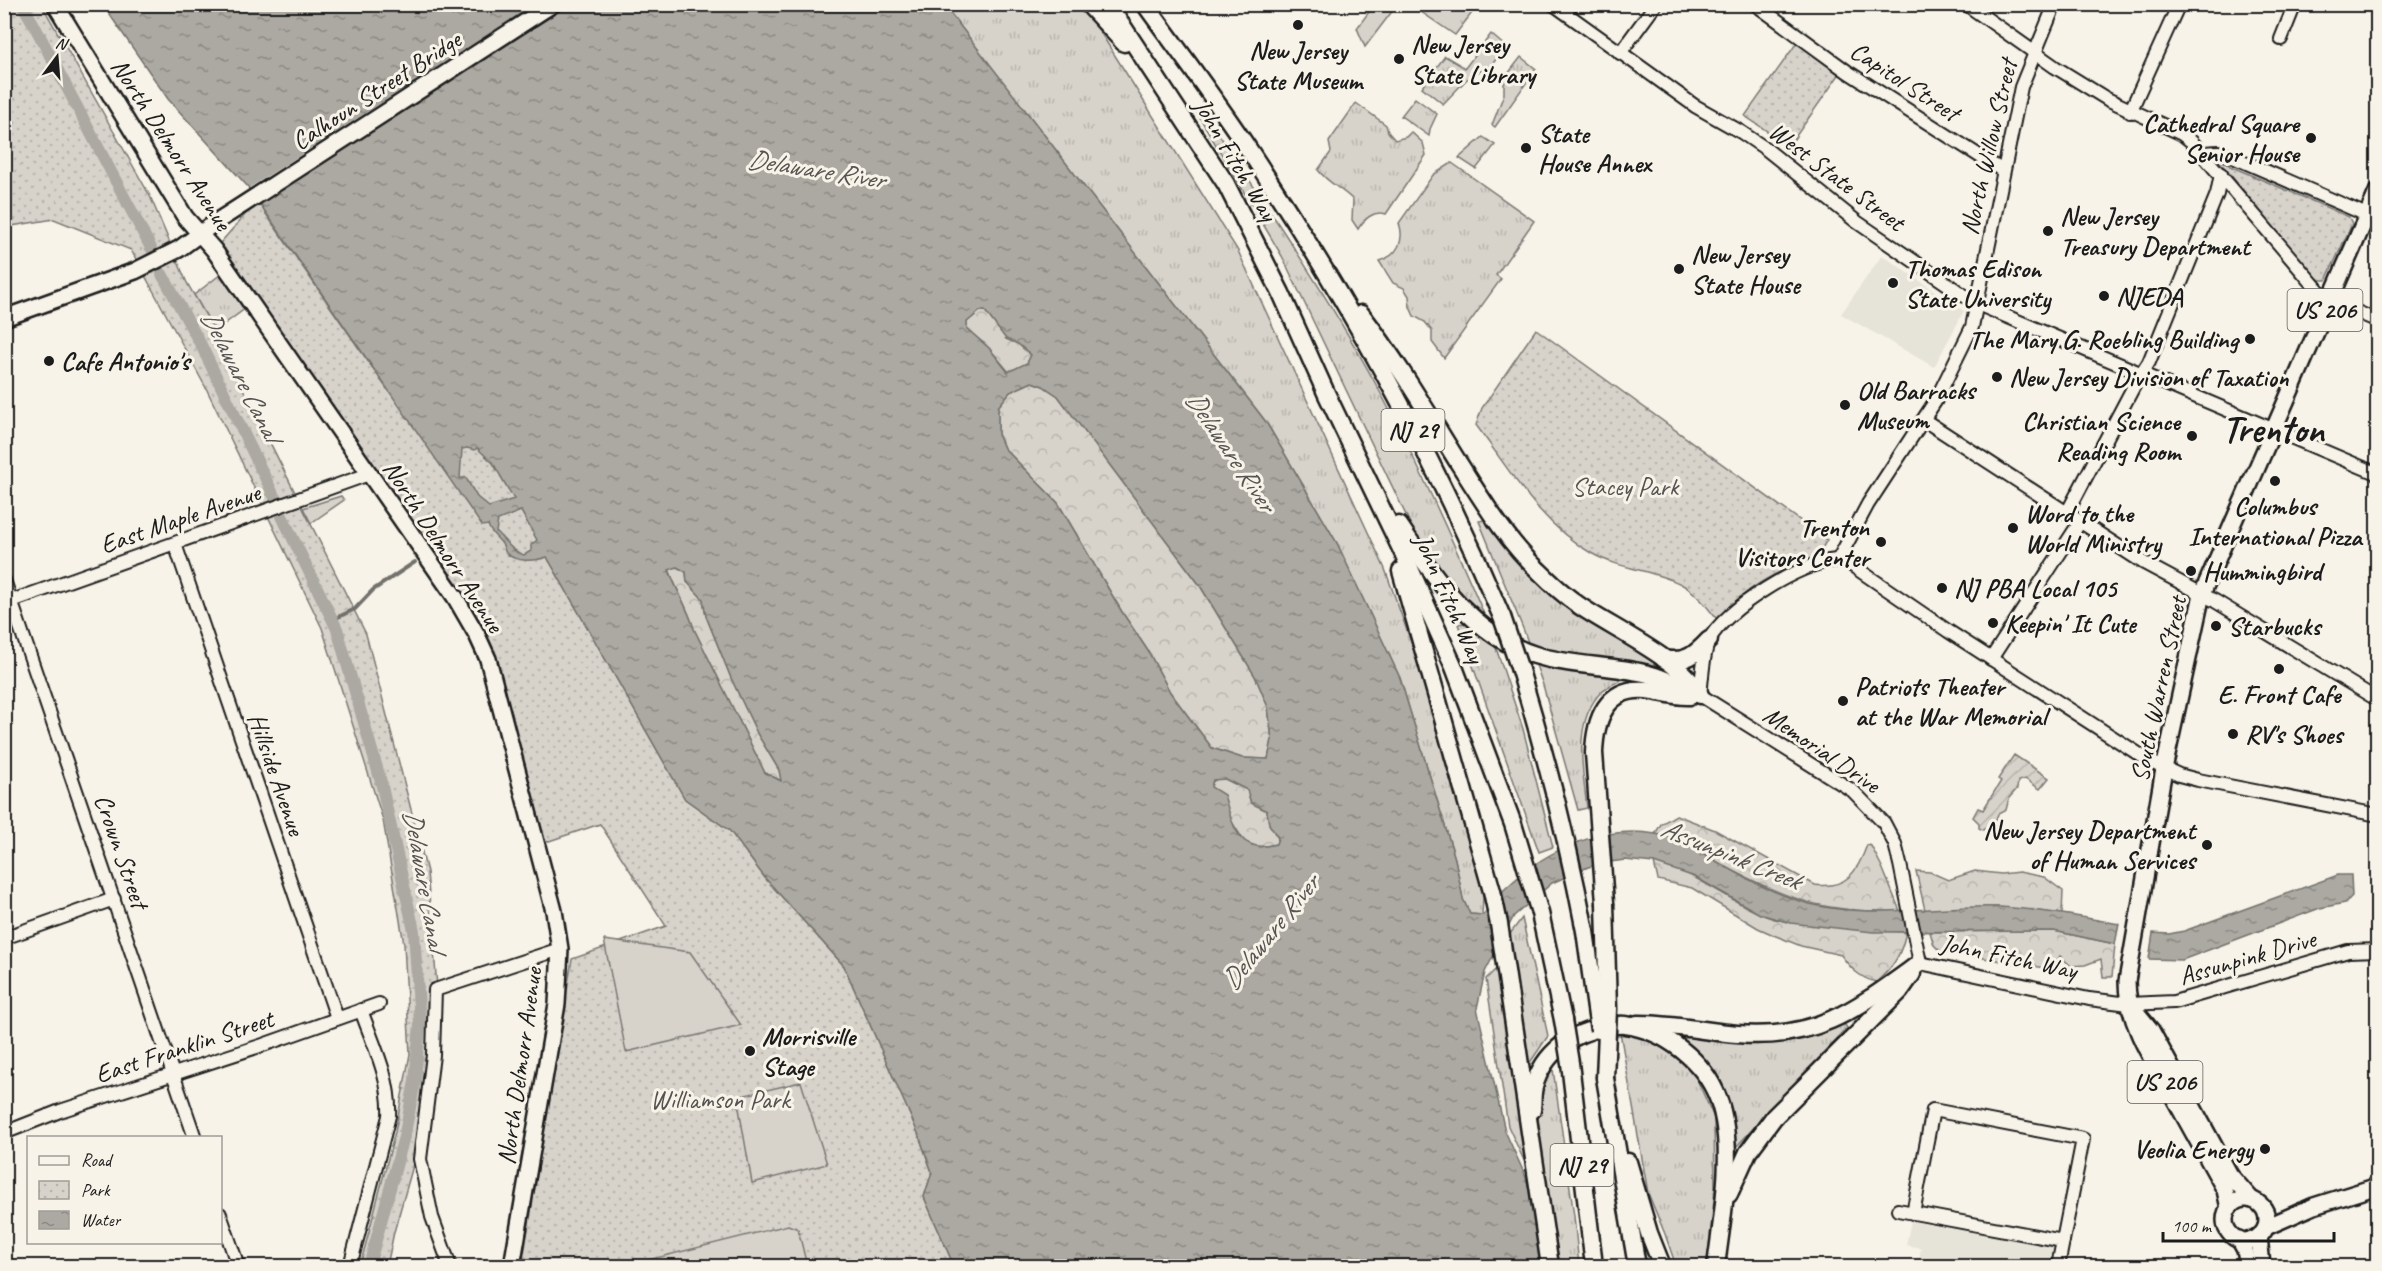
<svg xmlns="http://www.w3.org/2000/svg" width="2382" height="1271" viewBox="0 0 2382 1271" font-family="Caveat,sans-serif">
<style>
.built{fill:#e6e3d9}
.grass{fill:url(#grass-tufts);stroke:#7a7874;stroke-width:1.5}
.forest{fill:url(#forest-crowns);stroke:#7a7874;stroke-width:1.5}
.park{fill:url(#park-dots);stroke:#7a7874;stroke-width:1.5}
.garden{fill:url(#garden-furrows);stroke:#7a7874;stroke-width:1.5}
.pitch{fill:#d7d3cb;stroke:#7a7874;stroke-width:1.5}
.water{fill:url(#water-ripples);stroke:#72716c;stroke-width:1.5;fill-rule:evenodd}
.pier{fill:#f7f3e8}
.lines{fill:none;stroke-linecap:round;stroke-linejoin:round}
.stream{stroke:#72716c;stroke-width:4}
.canal{stroke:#aca9a2;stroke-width:12}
.minor-casing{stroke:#1c1c1c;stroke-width:16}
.major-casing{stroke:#1c1c1c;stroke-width:20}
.highway-casing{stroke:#1c1c1c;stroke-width:21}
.minor{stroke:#f7f3e8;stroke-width:12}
.major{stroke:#f7f3e8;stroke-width:15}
.highway{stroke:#f7f3e8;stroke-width:16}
.highway-bridge-casing{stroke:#1c1c1c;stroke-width:21;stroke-linecap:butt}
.highway-bridge{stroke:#f7f3e8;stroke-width:16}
.poi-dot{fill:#1c1c1c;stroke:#f7f3e8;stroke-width:2}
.labels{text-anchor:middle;stroke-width:6;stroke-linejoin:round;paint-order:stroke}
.shield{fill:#f7f3e8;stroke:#5e5c59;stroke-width:1.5}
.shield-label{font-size:24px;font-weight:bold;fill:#1c1c1c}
.poi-label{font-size:26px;font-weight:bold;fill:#1c1c1c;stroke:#f7f3e8;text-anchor:start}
.street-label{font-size:26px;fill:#1c1c1c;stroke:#f7f3e8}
.park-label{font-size:26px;fill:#545351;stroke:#f7f3e8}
.water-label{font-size:27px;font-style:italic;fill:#565452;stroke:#f7f3e8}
.town-label{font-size:38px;font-weight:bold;fill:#1c1c1c;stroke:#f7f3e8}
</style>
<defs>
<pattern id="grass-tufts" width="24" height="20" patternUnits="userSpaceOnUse" patternTransform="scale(1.5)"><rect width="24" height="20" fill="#d7d3cb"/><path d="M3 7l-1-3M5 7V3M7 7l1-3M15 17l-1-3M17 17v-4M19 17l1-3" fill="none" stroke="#b8b5ae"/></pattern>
<pattern id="forest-crowns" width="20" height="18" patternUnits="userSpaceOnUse" patternTransform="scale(1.5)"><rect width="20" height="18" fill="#d7d3cb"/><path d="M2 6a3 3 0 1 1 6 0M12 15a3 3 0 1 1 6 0" fill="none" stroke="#b8b5ae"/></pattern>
<pattern id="park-dots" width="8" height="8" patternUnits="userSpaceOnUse" patternTransform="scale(1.5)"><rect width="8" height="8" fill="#d7d3cb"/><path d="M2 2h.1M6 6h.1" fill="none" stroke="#b8b5ae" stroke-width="1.8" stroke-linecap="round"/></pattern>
<pattern id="garden-furrows" width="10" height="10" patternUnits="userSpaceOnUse" patternTransform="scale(1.5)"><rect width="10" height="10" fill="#d7d3cb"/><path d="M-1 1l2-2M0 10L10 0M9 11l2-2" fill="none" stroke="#b8b5ae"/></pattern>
<pattern id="water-ripples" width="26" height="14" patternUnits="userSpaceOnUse" patternTransform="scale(1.5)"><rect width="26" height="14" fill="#aca9a2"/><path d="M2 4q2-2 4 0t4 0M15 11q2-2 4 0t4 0" fill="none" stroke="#8b8983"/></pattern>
</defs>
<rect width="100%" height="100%" fill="#f7f3e8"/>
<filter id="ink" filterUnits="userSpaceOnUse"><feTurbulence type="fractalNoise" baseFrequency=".0167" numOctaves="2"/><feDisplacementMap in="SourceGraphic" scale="12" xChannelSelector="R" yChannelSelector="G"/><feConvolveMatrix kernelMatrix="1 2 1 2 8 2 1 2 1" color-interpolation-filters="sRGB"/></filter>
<g filter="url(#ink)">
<g class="built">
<polygon points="1882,255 1964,311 1934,367 1841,314"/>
<polygon points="1911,1221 2054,1247 2050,1266 1918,1266 1921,1248 1906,1245"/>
</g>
<g class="grass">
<polygon points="944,5 1077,5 1092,19 1238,251 1385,569 1417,659 1468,834 1483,896 1482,915 1470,914 1463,899 1455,859 1400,678 1337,543 1266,422"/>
<polygon points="1374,5 1397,5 1365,47 1357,28"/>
<polygon points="1411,5 1478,5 1455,35"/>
<polygon points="1491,34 1506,47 1489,68 1478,72 1466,80 1443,104 1422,87 1445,56 1465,68"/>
<polygon points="1521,57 1536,69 1495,127 1492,125 1504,94 1504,79"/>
<polygon points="1415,98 1437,114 1430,129 1429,136 1401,116"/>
<path d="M1356 103 1386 125 1388 132 1395 140 1406 137 1411 132 1423 143 1426 155 1386 214C1374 210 1364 219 1358 229L1352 220 1353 200C1341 188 1328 183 1318 170L1331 152 1329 142Z"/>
<path d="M1202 109C1261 198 1322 286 1373 379 1415 456 1450 534 1484 614L1447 581 1415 534 1282 256 1197 113Z"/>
<polygon points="1483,137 1495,145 1476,169 1459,158"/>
<path d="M1452 163 1534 221 1496 275 1501 279 1444 358 1432 342V331L1425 322 1414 316 1410 307 1409 296 1404 288 1393 283 1379 261C1398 256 1405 240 1399 223L1433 175Z"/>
<polygon points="221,274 246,308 215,331 194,295"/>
<polygon points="341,496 344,500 311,523 303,508"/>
<path d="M1485 520 1533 574 1659 663C1647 669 1609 683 1601 692 1572 723 1583 771 1587 808L1578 810 1543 685 1524 631 1479 521Z"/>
<polygon points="1469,622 1494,642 1523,729 1553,847 1539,852 1458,624"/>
<polygon points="1522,918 1548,1036 1527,1067 1507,938"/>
<polygon points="1498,967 1527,1167 1508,1126 1486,979"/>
<polygon points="1843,1022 1847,1028 1734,1149 1725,1093 1687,1043 1669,1031 1743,1038"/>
<polygon points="1620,1032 1657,1040 1692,1068 1714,1118 1715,1190 1707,1266 1676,1266 1665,1234 1648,1193"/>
<polygon points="1552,1062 1574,1216 1579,1266 1560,1266 1543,1167 1536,1098"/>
</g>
<g class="forest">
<polygon points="980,311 985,311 1006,339 1018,344 1031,355 1027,363 1009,372 989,348 967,329 967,322"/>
<polygon points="1032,382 1043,386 1058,396 1199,584 1255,676 1268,707 1272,740 1268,759 1242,758 1212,748 1170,692 1148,651 1122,612 1058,503 1004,448 998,434 998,407 1010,392"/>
<path d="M677 567 686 572 687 582 703 599 706 616 731 678 758 735 779 770 782 781 765 773 694 629C688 608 676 590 669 569Z"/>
<polygon points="1217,779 1225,779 1247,790 1251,803 1267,810 1269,824 1278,838 1276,844 1255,848 1246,844 1228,816 1226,802 1211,787 1211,783"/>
<path d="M1676 815 1715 830 1815 885C1846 889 1857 873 1867 845L1871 846 1882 867 1900 911C1829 913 1792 902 1730 869 1706 856 1683 838 1655 834L1661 824Z"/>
<path d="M1654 863C1694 870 1725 899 1761 914 1783 924 1805 923 1829 926 1855 928 1880 932 1906 932 1901 955 1894 967 1876 982 1860 978 1851 969 1841 955L1801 946 1776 936 1758 928 1692 888 1658 880Z"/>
<polygon points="1916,871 1930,872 1948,880 1975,871 2001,874 2019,872 2044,877 2063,891 2062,914 1997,907 1925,910"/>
<polygon points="2054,931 2115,944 2112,977 2103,977 2101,959 2085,965 2071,966 2060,956 2052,969 1940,951 1934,945 1930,932"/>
</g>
<g class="park">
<polygon points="5,5 42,5 150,196 187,283 209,321 366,634 427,872 439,1009 429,1110 394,1232 387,1266 360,1266 395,1132 410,1054 404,944 383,820 322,628 206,388 131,250 54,219 5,227"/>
<polygon points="1798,41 1841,72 1789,146 1745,116"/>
<polygon points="2215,156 2223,159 2230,166 2349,217 2352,224 2326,280 2319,280 2314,276"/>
<polygon points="257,201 387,389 422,406 460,431 493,462 685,799 730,831 765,878 844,966 918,1133 932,1172 924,1197 954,1266 522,1266 572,959 666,926 600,824 537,845 491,673 431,562 214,250"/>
<path d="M1536 329 1827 540 1815 560C1775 569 1745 590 1717 619 1706 606 1696 592 1681 584 1653 570 1619 569 1591 553 1541 525 1509 469 1476 425L1482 408Z"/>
</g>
<polygon class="garden" points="2014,755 2049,778 2040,789 2025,779 2018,781 2017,789 2009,798 2006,810 1998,814 1995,822 1988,825 1987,828 1983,830 1979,828 1979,823 1973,817 1978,808 1983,810 2001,781 1998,779"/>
<g class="pitch">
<polygon points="604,940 690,952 741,1025 626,1052"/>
<polygon points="801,1082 827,1164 752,1183 737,1097"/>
<polygon points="788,1225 798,1229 807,1266 640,1266 640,1262"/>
</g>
<g class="water">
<path d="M103 5H944L1266 422 1337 543 1400 678 1455 859 1463 899 1470 914 1483 915C1491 906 1498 895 1507 887 1552 844 1618 818 1678 840 1721 862 1762 892 1810 904 1872 919 1935 905 1997 907 2038 909 2079 916 2119 924L2115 944 2054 931 1873 932 1790 923 1760 914 1695 877 1654 863 1625 860 1610 862 1588 867 1552 883 1514 916 1485 972 1477 1008 1505 1131 1525 1175 1534 1204 1543 1266H954L924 1197 932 1172 918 1133 844 966 765 878 730 831 685 799 547 557C536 561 516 563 506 553 504 550 504 546 502 544 497 537 491 534 488 525L482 526 249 188 168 99ZM980 311H985L1006 339 1018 344 1031 355 1027 363 1008 372 989 348 967 329V322ZM1032 382 1043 386 1058 396 1199 584 1255 676 1268 707 1272 740 1268 759 1242 758 1212 748 1170 692 1148 651 1122 612 1058 503 1004 448 998 434V407L1010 392ZM467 448 475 450 477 448 493 463 514 499 489 507 477 497 466 478H460L462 449ZM521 511 537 540 531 545V551L524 555C511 551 506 541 496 532L498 520ZM677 567 686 572 687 582 703 599 706 616 731 678 758 735 779 770 781 781 765 773 694 629C688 608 676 590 669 570ZM1225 779 1247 790 1251 803 1267 811 1269 824 1278 838 1276 844C1237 855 1233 824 1224 795L1211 787 1213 780Z"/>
<polygon points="2338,875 2351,875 2352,896 2345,903 2320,908 2182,960 2149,959 2153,933 2169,934 2184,931"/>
</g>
<polygon class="pier" points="534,5 562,5 257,201 249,188"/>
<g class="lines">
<polyline class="stream" points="332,620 355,609 373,590 415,562"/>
<g class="canal">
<polyline points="22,4 33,23 151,248"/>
<polyline points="162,274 201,345 275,498"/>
<polyline points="282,516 337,629 381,782 414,931 420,1023 415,1081 405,1133 369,1266"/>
</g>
<g class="minor-casing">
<g id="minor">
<polyline points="1553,4 1695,106 1741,132 1766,149 1857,222 1975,303 2378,474"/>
<polyline points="1755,4 1848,72 2003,171"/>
<polyline points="1966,4 2055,67 2107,99 2182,134 2192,142 2319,291 2343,306 2378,321"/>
<polyline points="2281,39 2295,4"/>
<polyline points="1620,53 1656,4"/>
<polyline points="2130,112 2179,4"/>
<polyline points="2203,153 2219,152 2233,157 2367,215"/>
<polyline points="1924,420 2144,563 2215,601 2378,700"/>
<polyline points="2067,513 2135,384 2149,362 2217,194 2221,174"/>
<polyline points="175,544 337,1018"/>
<polyline points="1838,560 1868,504 1936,400 1972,327 2021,87 2055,4"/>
<polyline points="4,580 195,1138"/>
<polyline points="6,603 369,474"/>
<polyline points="1991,659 2080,522"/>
<path d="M2378 815 2198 780 2179 775 2151 762 1948 631 1853 566C1847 563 1842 560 1836 560 1801 562 1725 609 1709 640 1703 653 1702 680 1700 695L1853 791 1884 823 1895 844 1900 864 1920 963 2089 999 2129 1004 2174 1002 2348 951 2378 950"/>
<polyline points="4,938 114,899"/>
<polyline points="4,1133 60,1111 263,1045 379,1004"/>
<polyline points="1898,1210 2063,1241"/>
<polyline points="1913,1213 1933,1110 2083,1139 2058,1266"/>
<polyline points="220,1214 238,1266"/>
<path d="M350 1266 389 1116C391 1079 373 1044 361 1010"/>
<polyline points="450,1266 432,1217 420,1159 433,1055 435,990 560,949"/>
</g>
</g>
<g class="major-casing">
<g id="major">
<polyline points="55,4 185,217 214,250 455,597 477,635 488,659 554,911 560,949 557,1004 512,1266"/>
<polyline points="4,318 135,271 179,249 216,222 553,4"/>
<polyline points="2137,1013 2151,1030 2230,1175 2252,1200"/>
<circle cx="2246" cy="1220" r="21"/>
<path d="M2229 1208 2225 1190C2208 1159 2190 1127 2173 1096 2153 1061 2127 1023 2127 981L2164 769 2202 594 2378 190"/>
<polyline points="2266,1227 2314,1206 2378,1186"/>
<polyline points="2259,1236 2262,1266"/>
<polyline points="2239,1239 2245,1250 2248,1266"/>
</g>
</g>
<g class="highway-casing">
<g id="highway">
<polyline points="1088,4 1124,43"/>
<polyline points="1108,4 1226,184 1281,293 1327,395 1403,553 1454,667 1513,824 1540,913 1563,1020"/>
<path d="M1145 4C1181 54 1219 104 1253 156 1349 302 1434 456 1502 617"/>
<path d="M1361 314C1397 361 1427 412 1458 462 1483 501 1506 540 1539 571 1551 583 1563 594 1577 604 1609 627 1683 660 1700 695"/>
<path d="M1399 525C1433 576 1474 636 1535 655 1570 666 1608 665 1644 673 1663 677 1681 687 1699 694"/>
<polyline points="1401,571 1492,891 1499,924 1550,1266"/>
<path d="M1664 659C1686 663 1695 655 1709 640"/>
<path d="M1520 670C1546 756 1568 842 1585 931"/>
<path d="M1605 903 1594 753C1595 720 1606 686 1647 690 1662 692 1675 697 1690 696"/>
<path d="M1637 1024C1671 1024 1704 1031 1737 1034 1818 1041 1859 1007 1920 963"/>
<polyline points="1570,1063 1594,1266"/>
<polyline points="1605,1078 1637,1266"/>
<path d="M1532 1110C1533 1103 1532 1094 1534 1087 1543 1053 1573 1031 1607 1027 1612 1026 1619 1024 1625 1025 1665 1030 1704 1061 1718 1098 1736 1145 1722 1218 1716 1266"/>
<polyline points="1628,1162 1649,1233 1662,1266"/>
<polyline points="1729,1194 1748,1152 1774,1117 1900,991 1912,974"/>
</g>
</g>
<use href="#minor" class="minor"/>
<use href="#major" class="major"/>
<use href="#highway" class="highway"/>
<g class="highway-bridge-casing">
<g id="highway-bridge">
<polyline points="1502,617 1520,670"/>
<polyline points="1605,903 1608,1009 1605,1078"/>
<polyline points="1585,931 1599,1030"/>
<polyline points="1563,1020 1570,1063"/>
</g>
</g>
<use href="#highway-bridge" class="highway-bridge"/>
</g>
</g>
<g class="poi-dot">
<circle cx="1298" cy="25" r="6"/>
<circle cx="1399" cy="59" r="6"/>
<circle cx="2311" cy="138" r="6"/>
<circle cx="1526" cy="148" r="6"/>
<circle cx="2048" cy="231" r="6"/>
<circle cx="1679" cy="269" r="6"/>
<circle cx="1893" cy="283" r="6"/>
<circle cx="2104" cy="296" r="6"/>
<circle cx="2250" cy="339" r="6"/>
<circle cx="49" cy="361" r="6"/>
<circle cx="1997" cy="377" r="6"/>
<circle cx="1845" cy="405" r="6"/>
<circle cx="2192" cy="436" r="6"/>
<circle cx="2275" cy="481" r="6"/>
<circle cx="2013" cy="528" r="6"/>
<circle cx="1881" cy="542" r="6"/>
<circle cx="2191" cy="571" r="6"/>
<circle cx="1942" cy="588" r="6"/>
<circle cx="1993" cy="623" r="6"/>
<circle cx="2216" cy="626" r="6"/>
<circle cx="2279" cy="669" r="6"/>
<circle cx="1843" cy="701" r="6"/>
<circle cx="2233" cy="734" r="6"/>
<circle cx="2207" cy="845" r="6"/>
<circle cx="750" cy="1051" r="6"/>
<circle cx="2265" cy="1149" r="6"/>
</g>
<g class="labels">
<g class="shield">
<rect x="2287.5" y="289" width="75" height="42" rx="4.5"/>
<rect x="1381.5" y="409" width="63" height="42" rx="4.5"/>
<rect x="2127.5" y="1061" width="75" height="42" rx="4.5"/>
<rect x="1550.5" y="1144" width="63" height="42" rx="4.5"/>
</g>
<g class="shield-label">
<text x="2325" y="318">US 206</text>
<text x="1413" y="438">NJ 29</text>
<text x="2165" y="1090">US 206</text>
<text x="1582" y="1173">NJ 29</text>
</g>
<g class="poi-label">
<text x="1411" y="53">New Jersey<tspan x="1411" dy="30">State Library</tspan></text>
<text x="1298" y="59" text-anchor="middle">New Jersey<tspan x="1298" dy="30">State Museum</tspan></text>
<text x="2299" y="132" text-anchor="end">Cathedral Square<tspan x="2299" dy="30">Senior House</tspan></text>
<text x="1538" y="142">State<tspan x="1538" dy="30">House Annex</tspan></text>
<text x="2060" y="225">New Jersey<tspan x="2060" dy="30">Treasury Department</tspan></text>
<text x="1691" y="263">New Jersey<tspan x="1691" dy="30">State House</tspan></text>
<text x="1905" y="277">Thomas Edison<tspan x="1905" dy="30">State University</tspan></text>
<text x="2116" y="305">NJEDA</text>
<text x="2238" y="348" text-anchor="end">The Mary G. Roebling Building</text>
<text x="61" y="370">Cafe Antonio's</text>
<text x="2009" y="386">New Jersey Division of Taxation</text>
<text x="1857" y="399">Old Barracks<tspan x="1857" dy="30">Museum</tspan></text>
<text x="2180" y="430" text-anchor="end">Christian Science<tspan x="2180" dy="30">Reading Room</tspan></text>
<text x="2275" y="515" text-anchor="middle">Columbus<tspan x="2275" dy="30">International Pizza</tspan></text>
<text x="2025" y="522">Word to the<tspan x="2025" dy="30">World Ministry</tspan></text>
<text x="1869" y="536" text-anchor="end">Trenton<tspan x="1869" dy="30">Visitors Center</tspan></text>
<text x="2203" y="580">Hummingbird</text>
<text x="1954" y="597">NJ PBA Local 105</text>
<text x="2005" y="632">Keepin' It Cute</text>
<text x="2228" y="635">Starbucks</text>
<text x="1855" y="695">Patriots Theater<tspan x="1855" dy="30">at the War Memorial</tspan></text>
<text x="2279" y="703" text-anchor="middle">E. Front Cafe</text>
<text x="2245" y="743">RV's Shoes</text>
<text x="2195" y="839" text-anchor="end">New Jersey Department<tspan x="2195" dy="30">of Human Services</tspan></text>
<text x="762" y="1045">Morrisville<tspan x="762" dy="30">Stage</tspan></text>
<text x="2253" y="1158" text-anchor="end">Veolia Energy</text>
</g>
<g class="street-label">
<text transform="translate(1905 81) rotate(33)" y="9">Capitol Street</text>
<text transform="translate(376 90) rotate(-33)" y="9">Calhoun Street Bridge</text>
<text transform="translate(172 144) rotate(57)" y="9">North Delmorr Avenue</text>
<text transform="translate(1988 147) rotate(-77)" y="9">North Willow Street</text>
<text transform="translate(1236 159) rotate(59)" y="9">John Fitch Way</text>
<text transform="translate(1837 176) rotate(37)" y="9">West State Street</text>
<text transform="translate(180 518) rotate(-19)" y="9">East Maple Avenue</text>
<text transform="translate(444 546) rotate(57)" y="9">North Delmorr Avenue</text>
<text transform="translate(1450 598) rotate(66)" y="9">John Fitch Way</text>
<text transform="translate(2158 689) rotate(-78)" y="9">South Warren Street</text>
<text transform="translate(1822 749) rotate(34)" y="9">Memorial Drive</text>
<text transform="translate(277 774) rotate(71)" y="9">Hillside Avenue</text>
<text transform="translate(122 851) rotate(71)" y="9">Crown Street</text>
<text transform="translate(2009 956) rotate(12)" y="9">John Fitch Way</text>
<text transform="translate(2247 957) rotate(-16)" y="9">Assunpink Drive</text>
<text transform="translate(184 1046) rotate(-18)" y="9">East Franklin Street</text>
<text transform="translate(519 1066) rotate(-82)" y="9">North Delmorr Avenue</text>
</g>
<g class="park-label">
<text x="1625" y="495">Stacey Park</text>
<text x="720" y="1108">Williamson Park</text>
</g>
<g class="water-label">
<text transform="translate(816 169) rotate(9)" y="9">Delaware River</text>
<text transform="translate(241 375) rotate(63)" y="9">Delaware Canal</text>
<text transform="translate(1231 451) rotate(56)" y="9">Delaware River</text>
<text transform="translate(1731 854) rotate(22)" y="9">Assunpink Creek</text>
<text transform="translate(425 880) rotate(80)" y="9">Delaware Canal</text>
<text transform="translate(1270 932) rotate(-51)" y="9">Delaware River</text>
</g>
<g class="town-label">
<text x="2273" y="442">Trenton</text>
</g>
</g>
<rect width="2382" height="1271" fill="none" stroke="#f7f3e8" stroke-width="24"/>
<rect x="12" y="12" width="2358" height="1247" fill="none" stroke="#1c1c1c" stroke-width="2" filter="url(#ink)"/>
<rect x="27" y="1136" width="195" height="108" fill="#f7f3e8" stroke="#9f9d96" stroke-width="1.5"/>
<rect x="39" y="1156" width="30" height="9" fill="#f7f3e8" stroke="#9f9d96" stroke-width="1.5"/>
<text x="81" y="1166" font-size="18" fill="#1c1c1c">Road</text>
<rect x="39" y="1181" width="30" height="18" fill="url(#park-dots)" stroke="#9f9d96" stroke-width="1.5"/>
<text x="81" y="1196" font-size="18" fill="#1c1c1c">Park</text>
<rect x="39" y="1211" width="30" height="18" fill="url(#water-ripples)" stroke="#9f9d96" stroke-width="1.5"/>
<text x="81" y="1226" font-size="18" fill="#1c1c1c">Water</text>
<g transform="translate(57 57) rotate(16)" stroke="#f7f3e8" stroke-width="4.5" paint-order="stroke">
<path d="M0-4.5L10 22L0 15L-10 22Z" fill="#1c1c1c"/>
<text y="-9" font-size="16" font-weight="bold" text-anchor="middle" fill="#1c1c1c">N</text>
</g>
<path d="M2163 1232v9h171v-9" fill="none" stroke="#1c1c1c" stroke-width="3"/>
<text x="2172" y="1232" font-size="18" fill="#1c1c1c" stroke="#f7f3e8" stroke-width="4.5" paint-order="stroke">100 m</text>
</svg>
